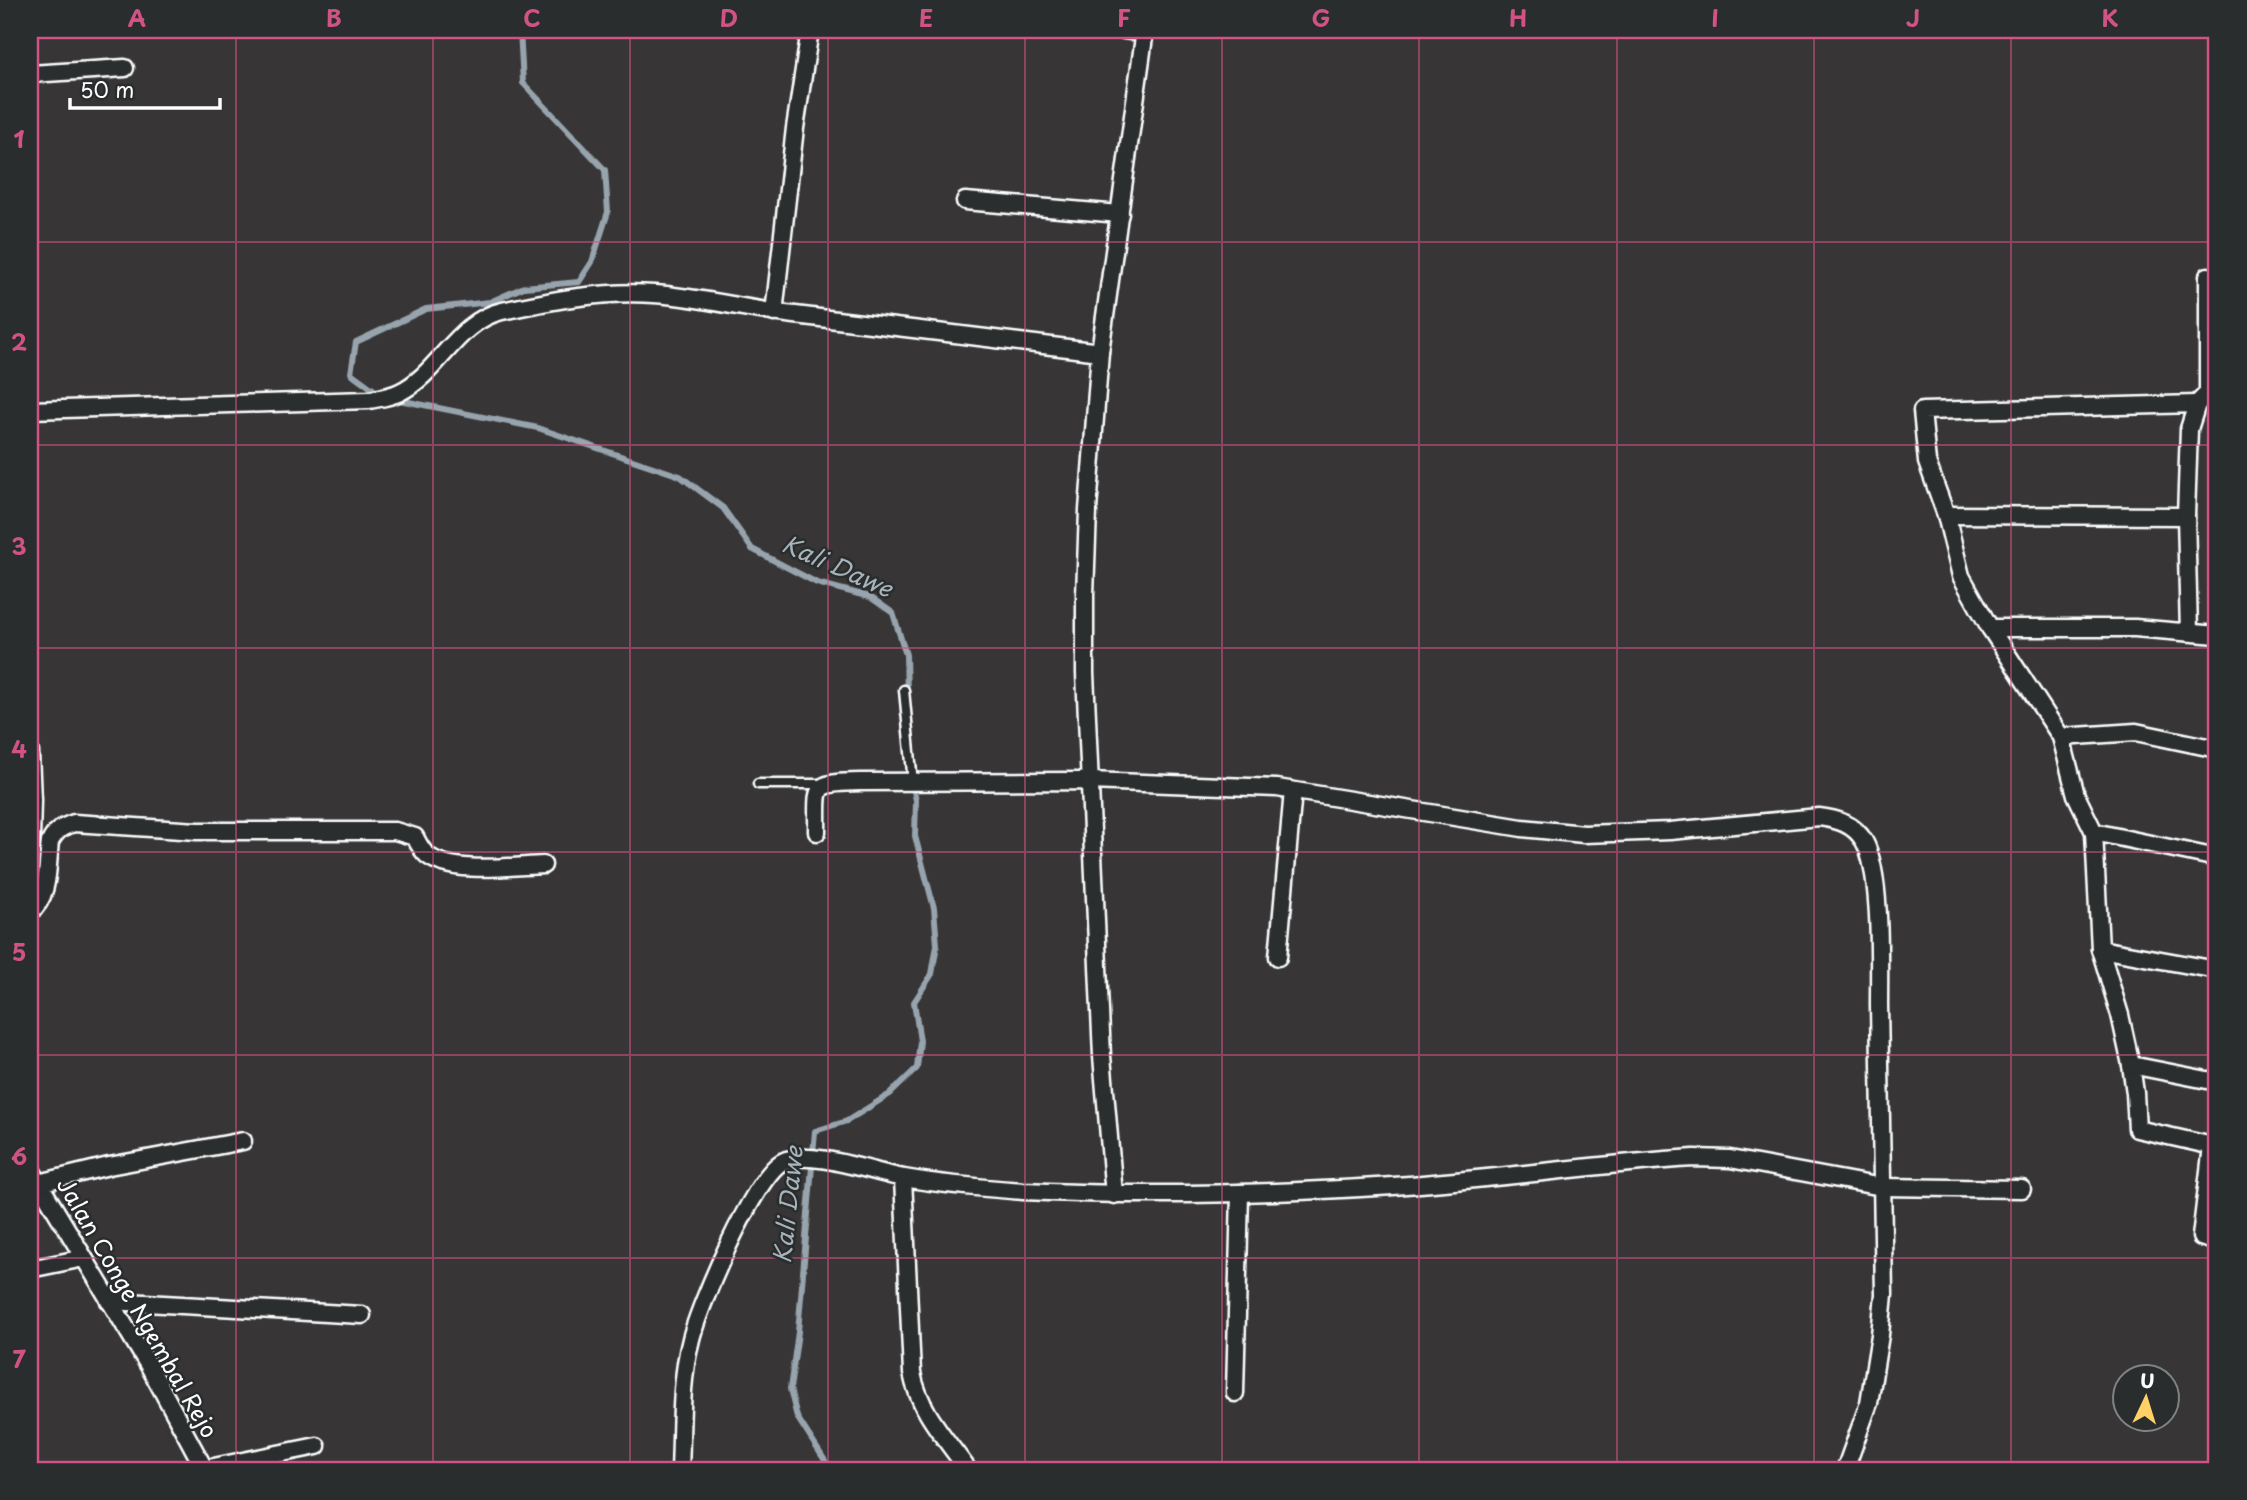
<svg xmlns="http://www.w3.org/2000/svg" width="2247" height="1500" viewBox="0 0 2247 1500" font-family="'Playpen Sans',sans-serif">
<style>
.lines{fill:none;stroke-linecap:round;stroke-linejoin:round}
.stream{stroke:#97a4ad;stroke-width:6}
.service-casing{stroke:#fff;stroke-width:13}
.minor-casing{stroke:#fff;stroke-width:21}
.service{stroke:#2a2d2e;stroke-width:8}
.minor{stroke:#2a2d2e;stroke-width:16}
.grid{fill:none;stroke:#d15284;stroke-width:2;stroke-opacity:0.55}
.labels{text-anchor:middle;stroke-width:5;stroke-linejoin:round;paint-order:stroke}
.street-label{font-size:23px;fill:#fff;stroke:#2a2d2e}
.water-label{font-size:24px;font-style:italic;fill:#a8b4ba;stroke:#2a2d2e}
.neatline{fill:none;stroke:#d15284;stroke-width:2.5}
.grid-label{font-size:23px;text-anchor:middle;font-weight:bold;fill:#d15284}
</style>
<rect width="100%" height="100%" fill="#373536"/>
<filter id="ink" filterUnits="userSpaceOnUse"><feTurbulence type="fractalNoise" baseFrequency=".0143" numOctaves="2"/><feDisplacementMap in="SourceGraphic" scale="14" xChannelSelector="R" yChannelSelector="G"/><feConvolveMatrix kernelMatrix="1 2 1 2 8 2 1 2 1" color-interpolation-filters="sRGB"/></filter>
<g filter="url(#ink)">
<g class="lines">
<g class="stream">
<polyline points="381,395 351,373 356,342 426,309 490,302 524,287 579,282 592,262 608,212 605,170 523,83 520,30"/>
<polyline points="394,399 538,428 680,476 723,508 752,549 817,583 870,597 893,613 906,655 907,695"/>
<polyline points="831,1470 797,1417 790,1389 798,1332 815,1131 847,1121 890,1094 917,1068 920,1041 914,1002 932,974 937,945 934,908 915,836 916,800 912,782"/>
</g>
<g class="service-casing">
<g id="service">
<polyline points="904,690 913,783"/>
<polyline points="758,784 824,784"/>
</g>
</g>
<g class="minor-casing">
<g id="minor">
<polyline points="1124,30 1145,33"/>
<polyline points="30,74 125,68"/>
<polyline points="965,201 1120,214"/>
<polyline points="774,313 795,128 810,30"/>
<polyline points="2208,393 2208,276"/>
<polyline points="2197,404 1922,411 1927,462 1946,515 1961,576 1990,628 2061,737 2076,795 2094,832 2100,949 2120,1015 2131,1065 2135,1093 2137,1129 2217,1147"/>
<path d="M30 410 369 400C379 398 390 397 400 392 439 373 457 321 502 311 549 301 605 290 654 294 701 297 748 310 795 315 897 327 998 339 1100 352"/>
<polyline points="1946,515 2186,516"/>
<polyline points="1990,628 2135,628 2217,635"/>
<polyline points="2189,632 2186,516 2189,429 2197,404 2208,393 2217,393"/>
<polyline points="2061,737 2136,732 2217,749"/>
<polyline points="30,752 32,800 30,878"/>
<path d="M817 832C818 785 810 783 860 782L1089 781 1277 788 1522 828 1584 834 1670 831 1819 817C1837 819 1854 824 1864 841 1882 872 1879 967 1879 1005 1881 1102 1882 1198 1884 1294L1880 1335 1869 1403 1845 1470"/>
<polyline points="2094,832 2217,858"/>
<path d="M30 912C50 897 47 865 50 842 56 830 62 827 74 823L197 831H395L415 837C418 843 422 851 427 855 452 875 513 866 543 865"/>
<polyline points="2100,949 2217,970"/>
<polyline points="1278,957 1293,791"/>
<polyline points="2131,1065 2217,1082"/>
<polyline points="2212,1146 2201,1237 2217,1242"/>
<polyline points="30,1168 149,1366 205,1470"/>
<path d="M903 1178 912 1373C919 1411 947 1440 968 1470"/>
<polyline points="39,1183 109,1166 243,1141"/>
<polyline points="1114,1195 1102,1056 1085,673 1085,595 1088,510 1100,352 1145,30"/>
<polyline points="30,1269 84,1258"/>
<polyline points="109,1301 362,1315"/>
<polyline points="1235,1393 1240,1193"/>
<polyline points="204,1469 317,1446"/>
<path d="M680 1470C682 1427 680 1381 691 1339 699 1306 754 1177 782 1162 809 1148 874 1173 904 1178 944 1185 983 1188 1023 1191 1147 1197 1270 1194 1393 1186 1494 1180 1593 1164 1694 1158L1730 1159 1882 1187 2022 1189"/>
</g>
</g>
<use href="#service" class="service"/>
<use href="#minor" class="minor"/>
</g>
</g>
<path class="grid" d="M236 30V1470M433 30V1470M630 30V1470M828 30V1470M1025 30V1470M1222 30V1470M1419 30V1470M1617 30V1470M1814 30V1470M2011 30V1470M30 242H2217M30 445H2217M30 648H2217M30 852H2217M30 1055H2217M30 1258H2217"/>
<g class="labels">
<g class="street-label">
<text transform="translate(137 1308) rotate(60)" y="8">Jalan Conge Ngembal Rejo</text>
</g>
<g class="water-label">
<text transform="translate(837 567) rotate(24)" y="8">Kali Dawe</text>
<text transform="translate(789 1205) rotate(-84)" y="8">Kali Dawe</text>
</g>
</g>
<rect width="2247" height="1500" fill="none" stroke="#2a2d2e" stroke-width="77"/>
<g transform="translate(2146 1398) rotate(4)"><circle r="33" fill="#2a2d2e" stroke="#7f8182" stroke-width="2"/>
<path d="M0-5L12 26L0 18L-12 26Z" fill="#ffd166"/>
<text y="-10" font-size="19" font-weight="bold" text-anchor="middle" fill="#ffffff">U</text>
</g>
<path d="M70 98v10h150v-10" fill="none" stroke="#ffffff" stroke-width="3.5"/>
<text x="80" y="98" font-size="21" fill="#ffffff" stroke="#2a2d2e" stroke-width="5" paint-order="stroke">50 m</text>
<rect x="38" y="38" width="2170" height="1424" class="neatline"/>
<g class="grid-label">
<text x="137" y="27">A</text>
<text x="334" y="27">B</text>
<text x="532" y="27">C</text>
<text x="729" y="27">D</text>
<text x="926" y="27">E</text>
<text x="1124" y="27">F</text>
<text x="1321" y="27">G</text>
<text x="1518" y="27">H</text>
<text x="1715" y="27">I</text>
<text x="1913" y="27">J</text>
<text x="2110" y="27">K</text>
<text x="19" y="148">1</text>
<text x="19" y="351">2</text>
<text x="19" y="555">3</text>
<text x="19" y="758">4</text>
<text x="19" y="961">5</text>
<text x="19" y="1165">6</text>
<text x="19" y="1368">7</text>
</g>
</svg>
